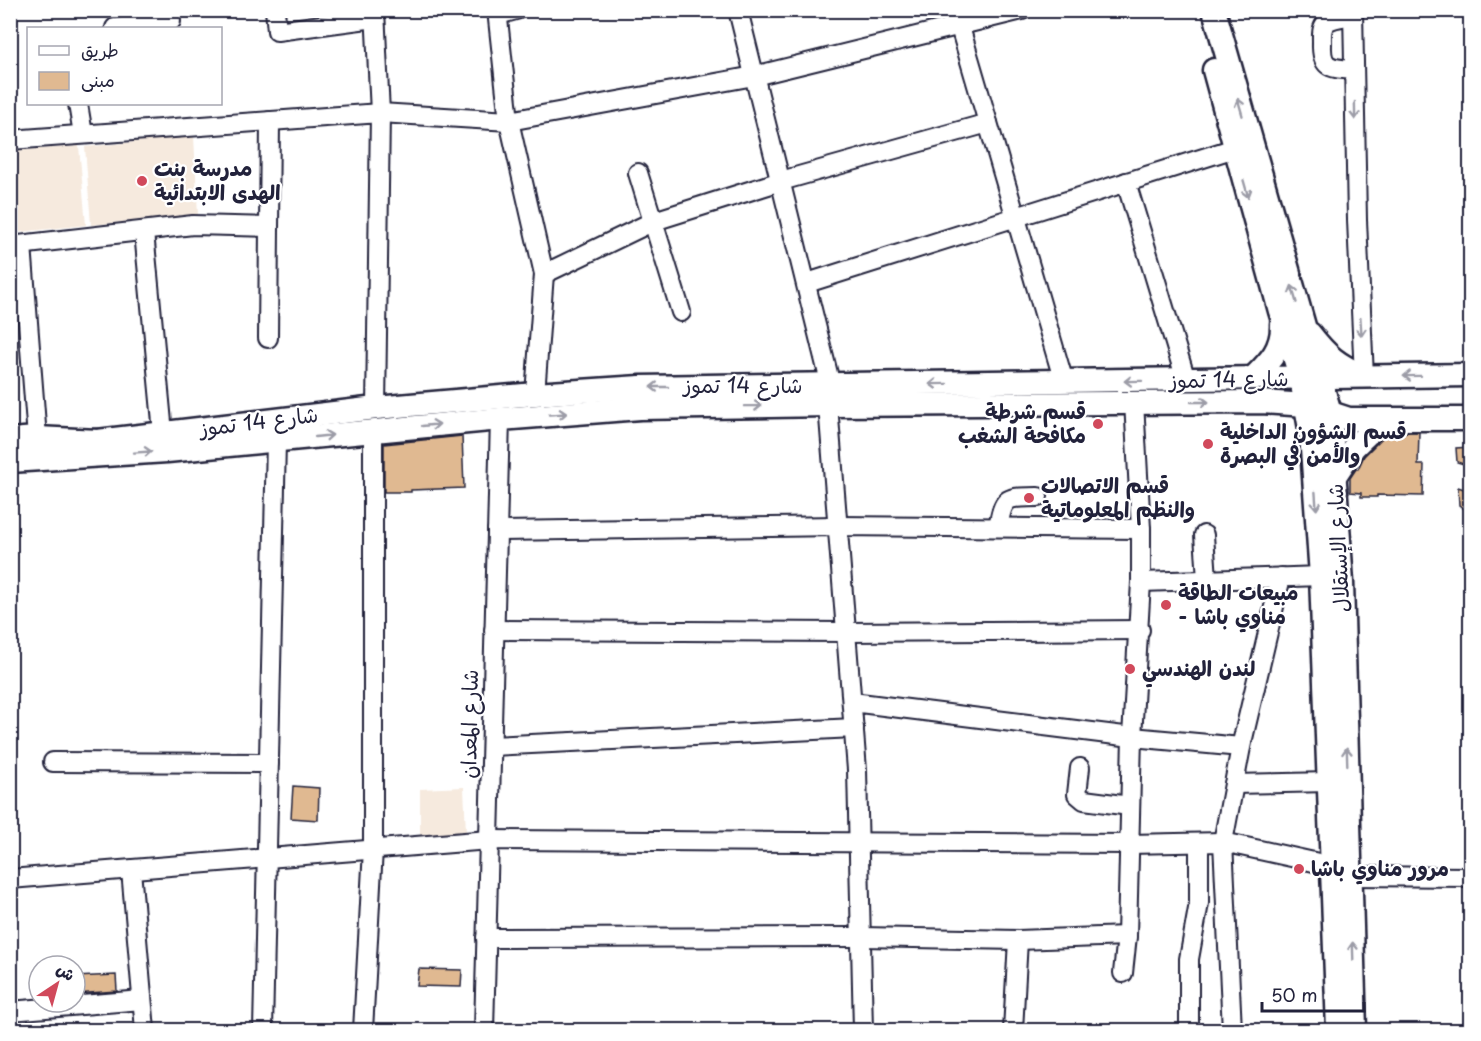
<svg xmlns="http://www.w3.org/2000/svg" width="1481" height="1041" viewBox="0 0 1481 1041" font-family="'Playpen Sans','Playpen Sans Arabic',sans-serif">
<style>
.built{fill:#f6eade}
.building{fill:#e0b991;stroke:#22223b;stroke-width:1.5}
.lines{fill:none;stroke-linecap:round;stroke-linejoin:round}
.minor-casing{stroke:#22223b;stroke-width:22}
.major-casing{stroke:#22223b;stroke-width:27}
.minor{stroke:#fff;stroke-width:18}
.major{stroke:#fff;stroke-width:22}
.oneway{stroke:#9c9ca7}
.poi-dot{fill:#d1495b;stroke:#fff;stroke-width:2}
.labels{text-anchor:middle;stroke-width:4.5;stroke-linejoin:round;paint-order:stroke}
.poi-label{font-size:21px;font-weight:bold;fill:#22223b;stroke:#fff;text-anchor:start}
.street-label{font-size:21px;fill:#22223b;stroke:#fff}
</style>
<rect width="100%" height="100%" fill="#fff"/>
<filter id="ink" filterUnits="userSpaceOnUse"><feTurbulence type="fractalNoise" baseFrequency=".0167" numOctaves="2"/><feDisplacementMap in="SourceGraphic" scale="12" xChannelSelector="R" yChannelSelector="G"/><feConvolveMatrix kernelMatrix="1 2 1 2 8 2 1 2 1" color-interpolation-filters="sRGB"/></filter>
<g filter="url(#ink)">
<g class="built">
<polygon points="194,136 198,215 91,225 85,147"/>
<polygon points="79,146 86,225 11,233 11,151"/>
<polygon points="464,787 466,833 420,835 420,789"/>
</g>
<g class="building">
<polygon points="1388,432 1419,432 1418,465 1424,465 1423,496 1377,495 1377,497 1361,497 1361,493 1350,492 1350,478 1356,469 1358,469 1364,456"/>
<polygon points="462,436 464,488 411,490 411,492 384,492 384,444"/>
<polygon points="1470,447 1470,466 1457,462 1456,448"/>
<polygon points="1458,487 1470,491 1470,513 1459,505"/>
<polygon points="293,786 319,788 318,820 291,818"/>
<polygon points="419,969 462,970 461,987 417,986"/>
<polygon points="116,975 117,991 75,994 75,977"/>
</g>
<g class="lines">
<g class="minor-casing">
<g id="minor">
<polyline points="275,10 277,31 375,18"/>
<polyline points="375,10 380,113 376,408"/>
<polyline points="497,10 509,121 544,274 535,394"/>
<polyline points="738,10 831,386"/>
<polyline points="955,10 1064,382"/>
<polyline points="1353,10 1357,220 1364,377"/>
<polyline points="498,15 516,10"/>
<path d="M1353 15C1345 17 1332 17 1326 23 1321 28 1322 36 1322 42 1321 69 1330 68 1354 70"/>
<polyline points="115,28 171,21"/>
<polyline points="78,104 83,134"/>
<polyline points="10,140 380,113 509,121 754,76 1022,10"/>
<polyline points="638,173 681,312"/>
<polyline points="1126,182 1186,380"/>
<polyline points="144,232 163,433"/>
<polyline points="22,245 37,438"/>
<polyline points="10,246 193,225 269,227"/>
<polyline points="544,274 654,221 781,181 988,123"/>
<polyline points="807,283 1235,148"/>
<polyline points="268,338 270,121"/>
<polyline points="828,405 857,770 863,1030"/>
<path d="M998 527C1004 494 1007 498 1038 497"/>
<polyline points="497,531 838,526 1141,529"/>
<polyline points="1204,535 1207,579"/>
<polyline points="1141,582 1321,576"/>
<polyline points="494,630 845,632 1140,630"/>
<polyline points="852,702 1132,737 1241,747"/>
<polyline points="492,746 854,728"/>
<polyline points="53,762 269,763"/>
<polyline points="1080,768 1077,794 1084,800 1130,806"/>
<polyline points="1234,784 1329,782"/>
<polyline points="131,870 145,1030"/>
<polyline points="1351,876 1470,877"/>
<polyline points="10,879 489,840 1129,844 1223,842 1332,866"/>
<polyline points="486,938 862,937 1018,940 1127,936"/>
<polyline points="1123,973 1127,936 1132,737 1141,582 1141,529 1134,402"/>
<polyline points="10,1011 142,1000"/>
<polyline points="263,1030 276,441"/>
<polyline points="363,1030 373,849 373,431"/>
<polyline points="484,1030 500,419"/>
<polyline points="1013,1030 1018,940"/>
<polyline points="1189,1030 1189,959 1199,903 1199,843"/>
<polyline points="1232,1030 1223,842 1241,747 1281,577"/>
</g>
</g>
<g class="major-casing">
<g id="major">
<polyline points="1214,10 1304,326 1330,412 1342,582 1355,1030"/>
<polyline points="1214,70 1280,311 1301,379 1311,434 1321,576 1338,1030"/>
<path d="M1310 334C1327 356 1337 364 1363 376"/>
<path d="M1253 378C1269 362 1283 349 1282 324"/>
<polyline points="10,440 37,438 98,441"/>
<polyline points="89,442 376,408 535,394 640,387 1470,375"/>
<polyline points="10,461 167,451 500,419 640,408 828,405 1262,402 1306,405 1349,419 1470,419"/>
<polyline points="1335,476 1354,447 1382,420"/>
</g>
</g>
<use href="#minor" class="minor"/>
<use href="#major" class="major"/>
</g>
<defs><path id="oneway-shaft" d="M-6 0H5M1.5-3L5.5 0L1.5 3" fill="none" stroke-width="1.6" stroke-linecap="round" stroke-linejoin="round" transform="scale(1.5)"/></defs>
<g class="oneway">
<use href="#oneway-shaft" transform="translate(1240 107) rotate(-106)"/>
<use href="#oneway-shaft" transform="translate(1355 111) rotate(89)"/>
<use href="#oneway-shaft" transform="translate(1246 189) rotate(74)"/>
<use href="#oneway-shaft" transform="translate(1294 294) rotate(-106)"/>
<use href="#oneway-shaft" transform="translate(1361 327) rotate(86)"/>
<use href="#oneway-shaft" transform="translate(1412 376) rotate(179)"/>
<use href="#oneway-shaft" transform="translate(1133 381) rotate(179)"/>
<use href="#oneway-shaft" transform="translate(938 384) rotate(179)"/>
<use href="#oneway-shaft" transform="translate(659 387) rotate(180)"/>
<use href="#oneway-shaft" transform="translate(1200 402)"/>
<use href="#oneway-shaft" transform="translate(753 406) rotate(-1)"/>
<use href="#oneway-shaft" transform="translate(558 414) rotate(-4)"/>
<use href="#oneway-shaft" transform="translate(431 425) rotate(-6)"/>
<use href="#oneway-shaft" transform="translate(324 436) rotate(-6)"/>
<use href="#oneway-shaft" transform="translate(143 452) rotate(-4)"/>
<use href="#oneway-shaft" transform="translate(1316 501) rotate(86)"/>
<use href="#oneway-shaft" transform="translate(1347 756) rotate(-92)"/>
<use href="#oneway-shaft" transform="translate(1353 951) rotate(-92)"/>
</g>
</g>
<g class="poi-dot">
<circle cx="142" cy="181" r="6"/>
<circle cx="1098" cy="424" r="6"/>
<circle cx="1208" cy="444" r="6"/>
<circle cx="1029" cy="498" r="6"/>
<circle cx="1166" cy="605" r="6"/>
<circle cx="1130" cy="669" r="6"/>
<circle cx="1299" cy="869" r="6"/>
</g>
<g class="labels">
<g class="poi-label">
<text x="154" y="176">مدرسة بنت<tspan x="154" dy="24">الهدى اﻻبتدائية</tspan></text>
<text x="1086" y="419" text-anchor="end">قسم شرطة<tspan x="1086" dy="24">مكافحة الشغب</tspan></text>
<text x="1220" y="439">قسم الشؤون الداخلية<tspan x="1220" dy="24">والأمن في البصرة</tspan></text>
<text x="1041" y="493">قسم الاتصالات<tspan x="1041" dy="24">والنظم المعلوماتية</tspan></text>
<text x="1178" y="600">مبيعات الطاقة<tspan x="1178" dy="24">- مناوي باشا</tspan></text>
<text x="1142" y="676">لندن الهندسي</text>
<text x="1311" y="876">مرور مناوي باشا</text>
</g>
<g class="street-label">
<text transform="translate(1229 380) rotate(-1)" y="7">شارع 14 تموز</text>
<text x="743" y="393">شارع 14 تموز</text>
<text transform="translate(259 422) rotate(-7)" y="7">شارع 14 تموز</text>
<text transform="translate(1339 548) rotate(-93)" y="7">شارع الإستقلال</text>
<text transform="translate(470 724) rotate(-89)" y="7">شارع المعدان</text>
</g>
</g>
<rect width="1481" height="1041" fill="none" stroke="#fff" stroke-width="36"/>
<rect x="18" y="18" width="1445" height="1005" fill="none" stroke="#22223b" stroke-width="2" filter="url(#ink)"/>
<rect x="27" y="27" width="195" height="78" fill="#ffffff" stroke="#a7a7b1" stroke-width="1.5"/>
<rect x="39" y="46" width="30" height="9" fill="#ffffff" stroke="#a7a7b1" stroke-width="1.5"/>
<text x="81" y="57" font-size="18" fill="#22223b">طريق</text>
<rect x="39" y="72" width="30" height="18" fill="#e0b991" stroke="#a7a7b1" stroke-width="1.5"/>
<text x="81" y="87" font-size="18" fill="#22223b">مبنى</text>
<g transform="translate(57 984) rotate(36)"><circle r="28" fill="#ffffff" stroke="#a7a7b1" stroke-width="1.5"/>
<path d="M0-4.5L10 22L0 15L-10 22Z" fill="#d1495b"/>
<text y="-9" font-size="16" font-weight="bold" text-anchor="middle" fill="#22223b">ش</text>
</g>
<path d="M1262 1002v9h102v-9" fill="none" stroke="#22223b" stroke-width="3"/>
<text x="1271" y="1002" font-size="18" fill="#22223b" stroke="#ffffff" stroke-width="4.5" paint-order="stroke">50 m</text>
</svg>
